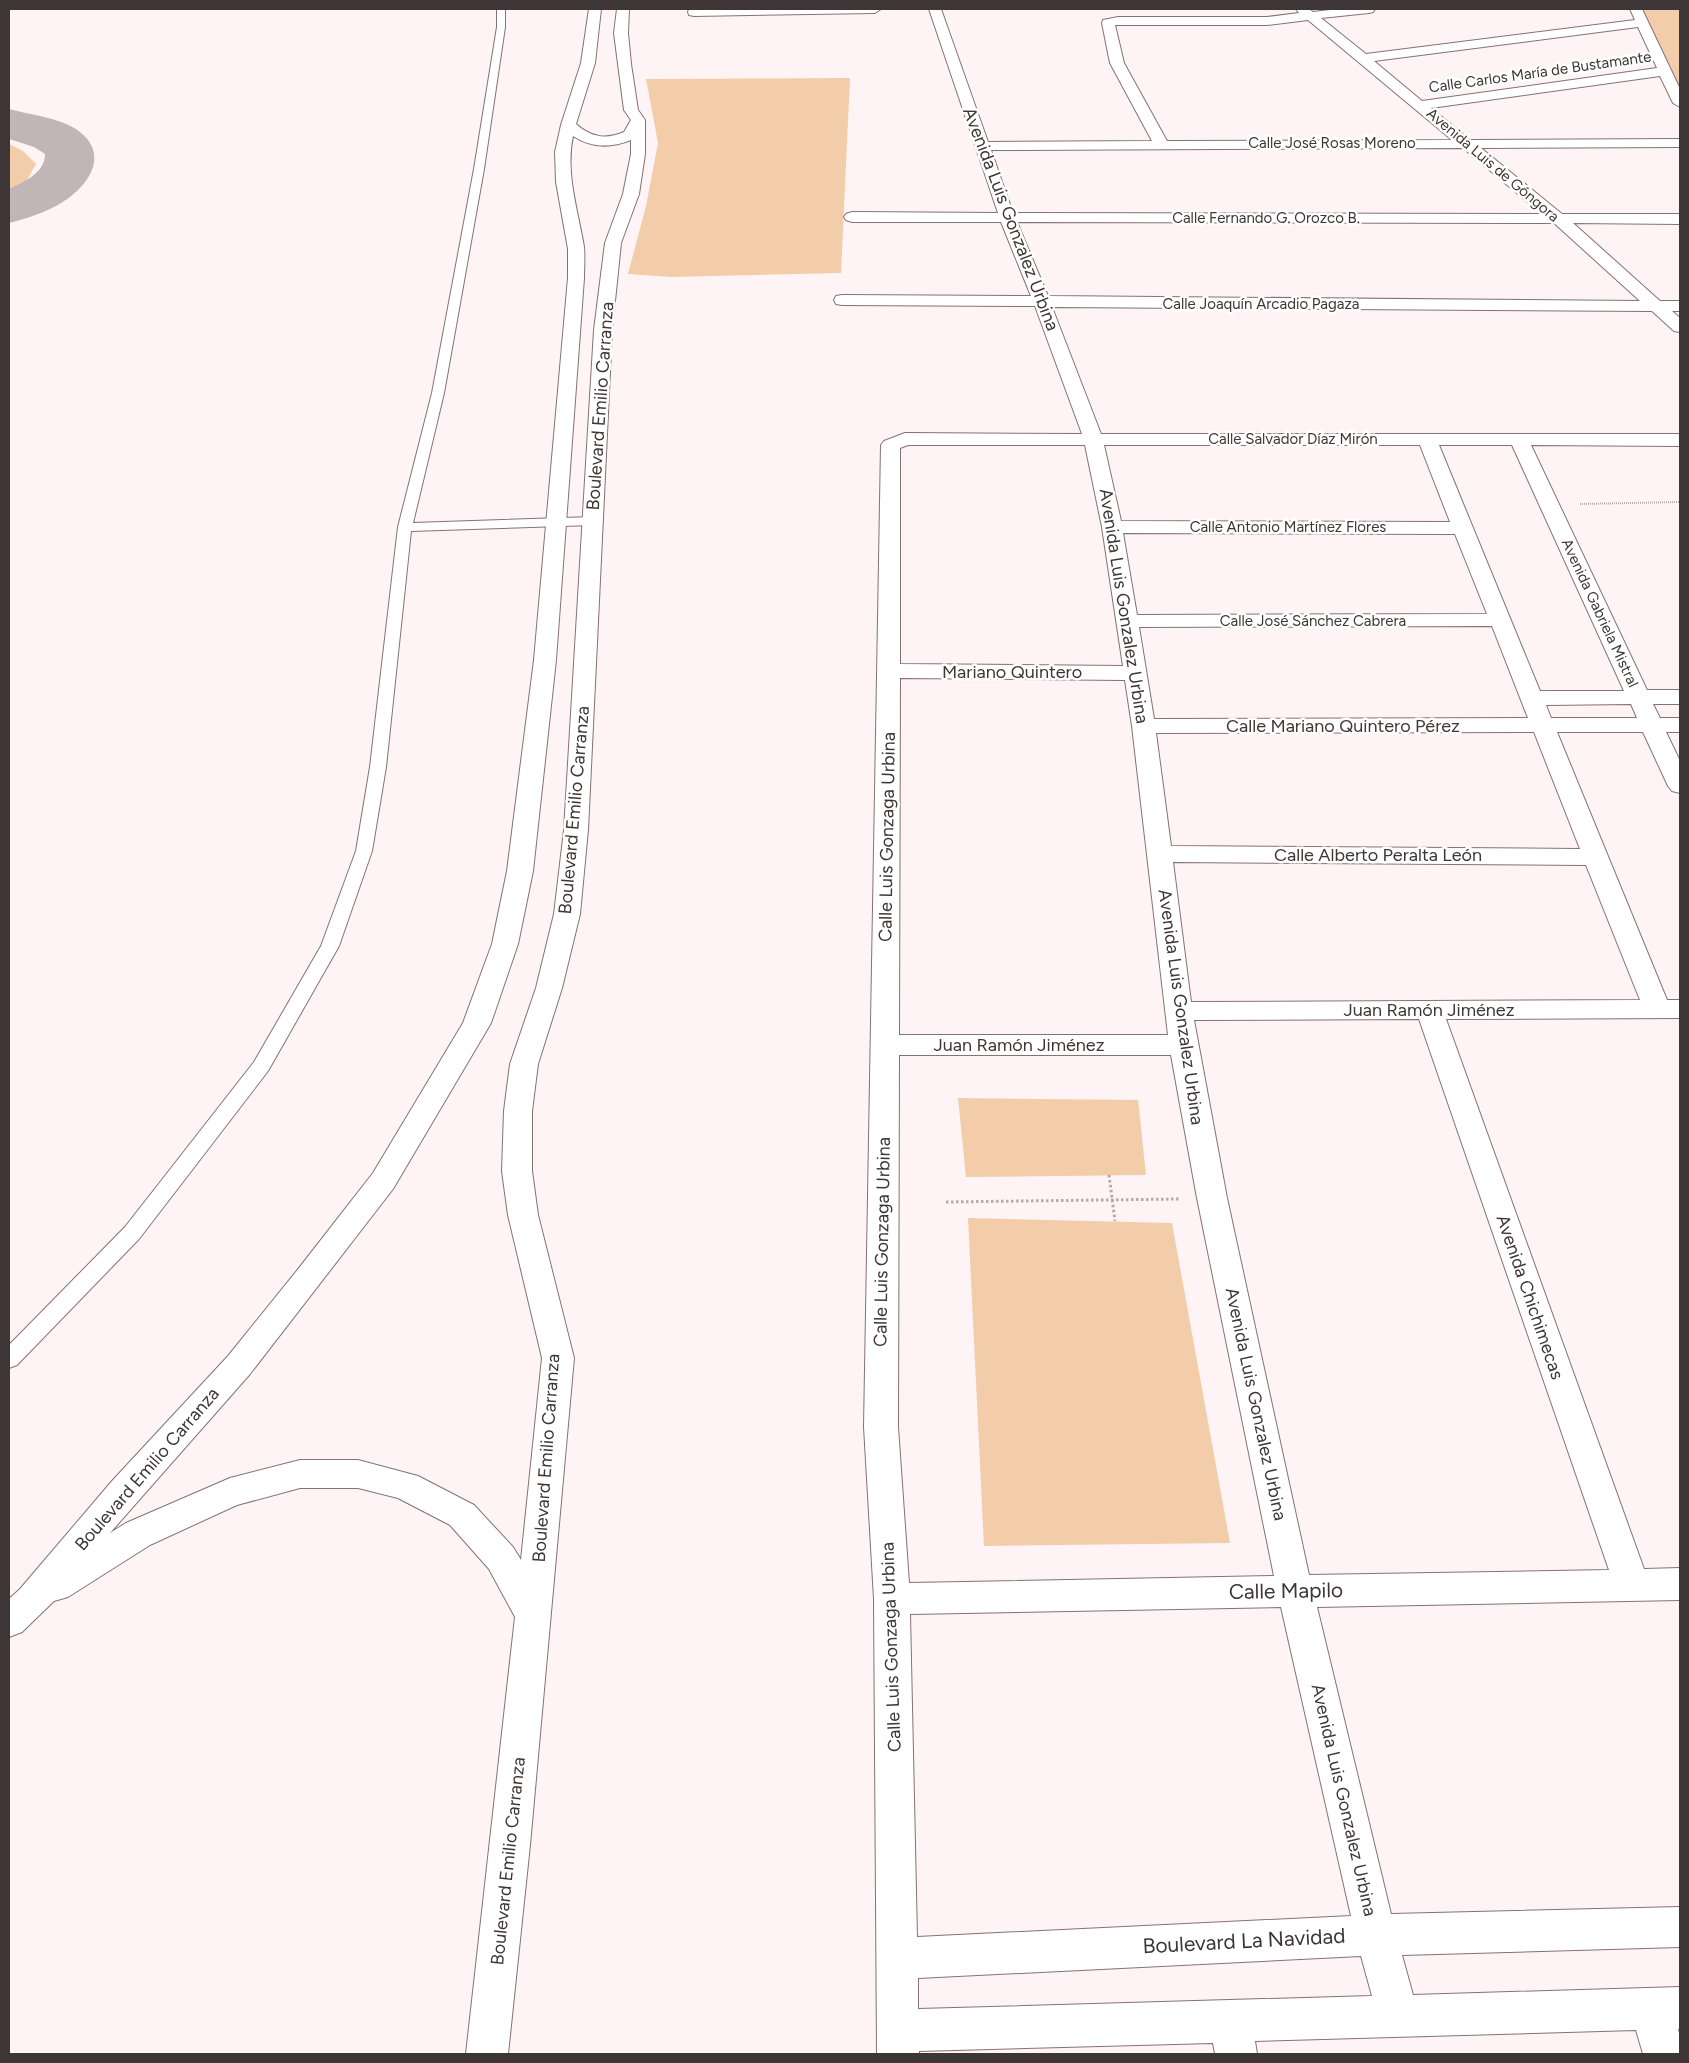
<svg xmlns="http://www.w3.org/2000/svg" width="1689" height="2063" viewBox="0 0 1689 2063" font-family="Figtree,sans-serif">
<style>
.green{fill:#f3ccaa}
.lines{fill:none;stroke-linecap:round;stroke-linejoin:round}
.taxiway{fill:#c0b6b8;fill-rule:evenodd}
.lane-casing{stroke:#867173;stroke-width:2}
.street-casing{stroke:#867173;stroke-width:2}
.secondary-casing{stroke:#867173;stroke-width:2}
.path-far1{stroke:#b4abac;stroke-width:2;stroke-dasharray:1 1;stroke-linecap:butt}
.path{stroke:#b4abac;stroke-width:3;stroke-dasharray:2.5 2.5;stroke-linecap:butt}
.lane{fill:#fff;fill-rule:evenodd}
.street{fill:#fff;fill-rule:evenodd}
.secondary{fill:#fff;fill-rule:evenodd}
.labels{text-anchor:middle;stroke-width:5;stroke-linejoin:round;paint-order:stroke}
.far-street-label{font-size:15px;fill:#3e3536;stroke:#fff}
.street-label{font-size:18px;fill:#3e3536;stroke:#fff}
.near-street-label{font-size:21px;fill:#3e3536;stroke:#fff}
</style>
<rect width="100%" height="100%" fill="#fef4f5"/>
<g class="green">
<polygon points="1641,9 1680,9 1680,87 1678,86"/>
<polygon points="850,78 841,273 671,277 628,274 646,206 658,143 646,79"/>
<polygon points="9,144 23,151 36,164 27,180 9,194"/>
<polygon points="958,1098 1138,1100 1146,1175 966,1177"/>
<polygon points="968,1218 1172,1223 1230,1543 984,1546"/>
</g>
<g class="lines">
<path class="taxiway" d="M9 109C30 115 57 117 76 129 114 155 86 190 56 206 41 214 25 219 9 223V189C24 182 45 173 45 154L34 147 9 139Z"/>
<g class="lane-casing">
<polygon id="lane" points="497,9 505,9 505,27 484,169 444,393 413,523 593,517 600,521 593,525 411,531 386,767 372,851 339,946 268,1071 139,1239 17,1365 9,1368 9,1345 125,1227 254,1062 321,946 356,851 370,767 398,527 432,393 474,169 497,27"/>
</g>
<g class="street-casing">
<g id="street">
<polygon points="689,9 881,9 875,13 694,16 689,15 688,12"/>
<path d="M929 9H941L988 142 1152 141 1110 63 1102 23 1103 20 1118 17H1267L1299 13 1296 9H1309L1313 12 1339 9H1375L1373 12 1369 13 1321 18 1366 54 1635 20 1630 9H1642L1680 89V107L1673 103 1660 76 1431 108 1470 140 1680 139V147L1481 148 1562 214H1680V224L1573 223 1660 301H1680V311H1672L1680 318V332L1674 331 1652 311 1052 307 1101 434H1680V446L1531 445 1647 690H1680V704H1653L1660 718H1680V732H1666L1680 761V793L1672 791 1668 786 1643 732H1557L1667 1000H1680V1018L1446 1019 1644 1569 1680 1568V1600L1317 1607 1391 1914 1680 1907V1947L1402 1955 1413 1995 1680 1987V2029H1678L1680 2037V2054H1643L1636 2030 1255 2041 1257 2054H1215L1213 2043 919 2051V2054H877L874 1599 864 1427 881 445 884 441 905 433 1082 434 1035 306 842 305 836 304 834 300 836 296 842 295 1031 296 1001 222H852L846 220 844 217 846 214 852 212 998 213ZM1308 20 1452 140 1167 141 1124 63 1115 25H1267ZM1638 27 1657 68 1422 101 1374 61ZM1463 148 1542 214 1013 213 991 150ZM1017 222 1554 223 1640 301 1048 296ZM908 445H1085L1102 527 1123 666 900 664V448ZM1104 445H1420L1450 522 1121 521ZM1439 445H1512L1624 691H1540ZM1123 533 1455 534 1487 614 1137 615ZM1492 626 1528 718 1154 719 1139 627ZM900 678 1125 680 1132 726 1168 1035H899ZM1631 704 1637 718H1551L1546 705ZM1534 732 1580 849 1171 846 1156 733ZM1173 862 1586 865 1640 1000 1191 1002ZM1419 1019 1609 1570 1309 1575 1227 1198 1194 1020ZM899 1055H1171L1197 1198 1274 1576 909 1583 898 1427ZM1281 1607 1351 1916 917 1937 910 1614ZM1361 1956 1372 1996 918 2009V1978Z"/>
</g>
</g>
<g class="secondary-casing">
<path id="secondary" d="M589 9H601L595 63 576 124C591 137 605 140 624 132L631 120 624 110 614 33 617 9H629L628 33 631 64 638 110 645 120V154L639 194 621 243 612 330 588 830 580 914 562 988 538 1064 532 1111V1171L538 1215 574 1358 530 1845 508 2054H466L515 1617 489 1569 450 1525 398 1498 358 1488H300L237 1505 150 1545 68 1597 54 1601 22 1632 9 1637V1599L20 1589 112 1481 228 1356 299 1268 373 1173 463 1023 492 944 507 871 534 660 568 278V249L556 182 555 152 561 125 581 63ZM573 136C591 148 611 148 631 140V154L623 194 605 243 594 330 564 830 554 914 536 988 510 1064 504 1111 502 1171 508 1215 542 1358 521 1560 513 1547 474 1505 418 1476 358 1460H300L230 1478 126 1523 110 1533 250 1374 393 1189 491 1023 518 944 533 871 556 660 584 278C584 268 585 257 584 247 578 210 565 173 573 136Z"/>
</g>
<polyline class="path-far1" points="1580,504 1680,502"/>
<g class="path">
<polyline points="1109,1175 1115,1221"/>
<polyline points="946,1202 1179,1199"/>
</g>
<use href="#lane" class="lane"/>
<use href="#street" class="street"/>
<use href="#secondary" class="secondary"/>
</g>
<g class="labels">
<g class="far-street-label">
<text transform="translate(1540 72) rotate(-8)" y="5">Calle Carlos María de Bustamante</text>
<text x="1332" y="148">Calle José Rosas Moreno</text>
<text transform="translate(1493 165) rotate(40)" y="5">Avenida Luis de Góngora</text>
<text x="1266" y="223">Calle Fernando G. Orozco B.</text>
<text x="1261" y="309">Calle Joaquín Arcadio Pagaza</text>
<text x="1293" y="444">Calle Salvador Díaz Mirón</text>
<text x="1288" y="532">Calle Antonio Martínez Flores</text>
<text transform="translate(1600 613) rotate(65)" y="5">Avenida Gabriela Mistral</text>
<text x="1313" y="626">Calle José Sánchez Cabrera</text>
</g>
<g class="street-label">
<text transform="translate(1011 219) rotate(69)" y="6">Avenida Luis Gonzalez Urbina</text>
<text transform="translate(600 406) rotate(-86)" y="6">Boulevard Emilio Carranza</text>
<text transform="translate(1124 606) rotate(81)" y="6">Avenida Luis Gonzalez Urbina</text>
<text x="1012" y="678">Mariano Quintero</text>
<text x="1343" y="732">Calle Mariano Quintero Pérez</text>
<text transform="translate(574 810) rotate(-85)" y="6">Boulevard Emilio Carranza</text>
<text transform="translate(887 837) rotate(-89)" y="6">Calle Luis Gonzaga Urbina</text>
<text x="1378" y="861">Calle Alberto Peralta León</text>
<text transform="translate(1181 1007) rotate(82)" y="6">Avenida Luis Gonzalez Urbina</text>
<text x="1429" y="1016">Juan Ramón Jiménez</text>
<text x="1019" y="1051">Juan Ramón Jiménez</text>
<text transform="translate(882 1242) rotate(-89)" y="6">Calle Luis Gonzaga Urbina</text>
<text transform="translate(1530 1297) rotate(71)" y="6">Avenida Chichimecas</text>
<text transform="translate(1256 1404) rotate(78)" y="6">Avenida Luis Gonzalez Urbina</text>
<text transform="translate(546 1458) rotate(-86)" y="6">Boulevard Emilio Carranza</text>
<text transform="translate(147 1469) rotate(-49)" y="6">Boulevard Emilio Carranza</text>
<text transform="translate(891 1647) rotate(-92)" y="6">Calle Luis Gonzaga Urbina</text>
<text transform="translate(1344 1800) rotate(77)" y="6">Avenida Luis Gonzalez Urbina</text>
<text transform="translate(508 1861) rotate(-84)" y="6">Boulevard Emilio Carranza</text>
</g>
<g class="near-street-label">
<text transform="translate(1286 1591) rotate(-1)" y="7">Calle Mapilo</text>
<text transform="translate(1244 1941) rotate(-3)" y="7">Boulevard La Navidad</text>
</g>
</g>
<rect width="1689" height="2063" fill="none" stroke="#3e3536" stroke-width="20"/>
</svg>
